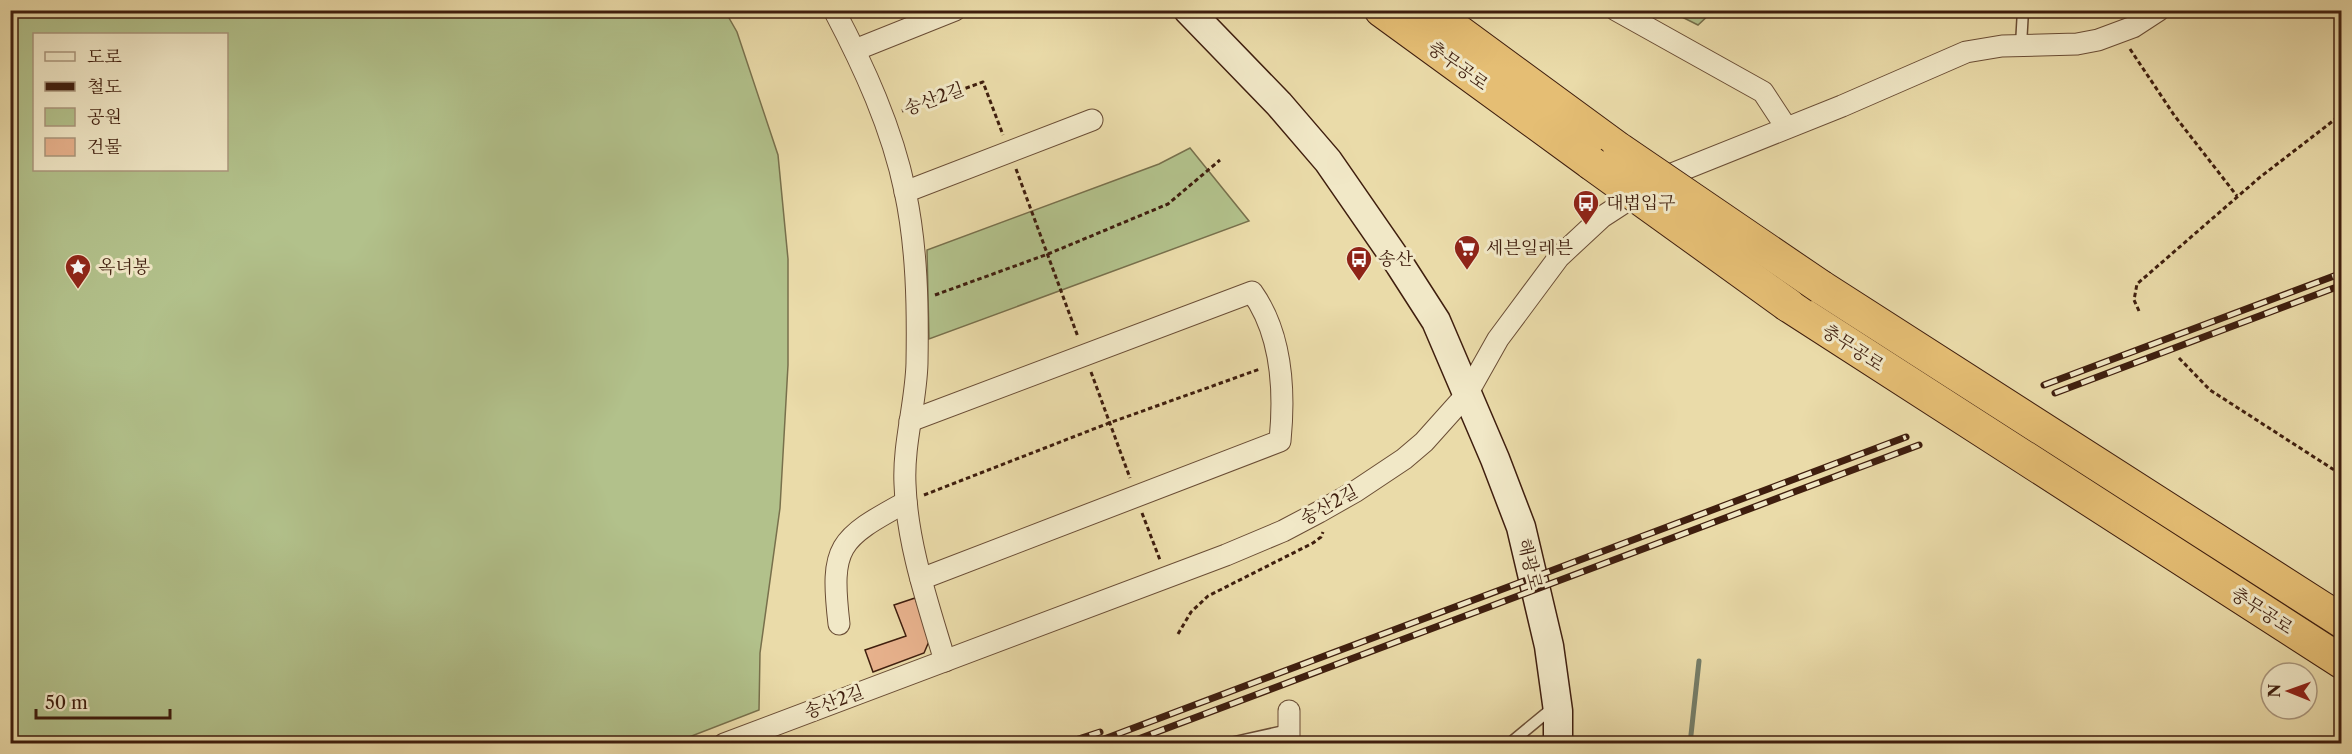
<svg xmlns="http://www.w3.org/2000/svg" width="2352" height="754" viewBox="0 0 2352 754" font-family="'Libre Caslon Text','Noto Serif KR',serif">
<style>
.green{fill:#b2c18b;stroke:#78704c;stroke-width:1.5;fill-rule:evenodd}
.lines{fill:none;stroke-linecap:round;stroke-linejoin:round}
.stream{stroke:#747d68;stroke-width:5}
.building{fill:#e8b28d;stroke:#3f1e0e;stroke-width:1.5}
.service-casing{stroke:#6a4d35;stroke-width:13}
.minor-casing{stroke:#6a4d35;stroke-width:23}
.secondary-casing{stroke:#3f1e0e;stroke-width:31}
.trunk-casing{stroke:#3f1e0e;stroke-width:35}
.path{stroke:#3f1e0e;stroke-width:3;stroke-dasharray:4.5 3;stroke-linecap:butt}
.service{stroke:#f1e8c7;stroke-width:10}
.minor{stroke:#f1e8c7;stroke-width:21}
.secondary{stroke:#f1e8c7;stroke-width:28}
.trunk{stroke:#e5be74;stroke-width:33}
.rail-casing{stroke:#3f1e0e;stroke-width:7}
.rail{stroke:#f1e8c7;stroke-width:4.5;stroke-dasharray:14;stroke-linecap:butt}
.trunk-bridge-casing{stroke:#3f1e0e;stroke-width:35;stroke-linecap:butt}
.trunk-bridge{stroke:#e5be74;stroke-width:33}
.labels{text-anchor:middle;stroke-width:6;stroke-linejoin:round;paint-order:stroke}
.street-label{font-size:18px;fill:#3f1e0e;stroke:#f1e8c7}
.poi-label{font-size:18px;fill:#3f1e0e;stroke:#f1e8c7;text-anchor:start}
</style>
<rect width="100%" height="100%" fill="#eadba9"/>
<filter id="stains"><feTurbulence type="fractalNoise" baseFrequency=".00333" numOctaves="4"/><feColorMatrix values="0 0 0 0 .2 0 0 0 0 .09 0 0 0 0 .02 0 0 0 .5 -.17"/></filter>
<radialGradient id="worn" r=".72"><stop offset=".6" stop-color="#630" stop-opacity="0"/><stop offset="1" stop-color="#630" stop-opacity=".3"/></radialGradient>
<g class="green">
<path d="M10 11H725L737 32 778 155 788 259V365L780 508 760 653 759 710 671 744 11 743ZM34 34H226V170H34Z"/>
<polygon points="1670,11 1713,11 1698,25"/>
<polygon points="1190,148 1249,221 929,339 927,250 1159,164"/>
</g>
<g class="lines">
<polyline class="stream" points="1690,744 1699,661"/>
</g>
<polygon class="building" points="915,598 930,639 924,653 873,672 865,650 906,636 894,605"/>
<g class="lines">
<g class="service-casing">
<g id="service">
<polyline points="2021,45 2023,10"/>
<polyline points="1226,744 1289,730"/>
<polyline points="1509,744 1555,706"/>
</g>
</g>
<g class="minor-casing">
<g id="minor">
<path d="M834 10C864 67 892 128 905 191 917 247 918 306 917 363 916 403 903 444 905 484 907 544 928 604 945 661"/>
<polyline points="1616,10 1763,92 1786,127"/>
<polyline points="855,50 955,10"/>
<polyline points="905,192 1092,120"/>
<path d="M910 421 1252 292C1282 334 1285 391 1280 441L921 579"/>
<path d="M839 624C830 546 838 539 906 502"/>
<polyline points="1289,711 1289,744"/>
<polyline points="724,744 1226,555 1283,531 1319,512 1356,491 1404,459 1424,442 1467,394 1498,339 1559,257 1602,217 1662,178 1842,106 1966,52 2002,46 2077,44 2098,40 2133,27 2159,10"/>
</g>
</g>
<g class="secondary-casing">
<polyline id="secondary" points="1188,10 1279,104 1328,161 1400,265 1436,321 1495,459 1521,527 1549,646 1558,711 1558,744"/>
</g>
<g class="trunk-casing">
<g id="trunk">
<polyline points="1381,10 1591,163"/>
<polyline points="1429,10 1620,150"/>
<polyline points="1821,287 2342,621"/>
<polyline points="1788,305 2342,662"/>
</g>
</g>
<g class="path">
<polyline points="2130,49 2174,115 2237,196"/>
<polyline points="902,111 983,82 1003,135"/>
<polyline points="1016,169 1078,337"/>
<polyline points="935,295 1048,254 1168,204 1220,160"/>
<polyline points="2139,311 2134,300 2137,284 2259,178 2342,114"/>
<polyline points="2179,358 2210,390 2342,475"/>
<polyline points="1091,372 1130,478"/>
<polyline points="924,495 1109,423 1260,369"/>
<polyline points="1142,513 1160,560"/>
<polyline points="1178,634 1191,612 1208,596 1313,543 1321,537 1323,532"/>
</g>
<use href="#service" class="service"/>
<use href="#minor" class="minor"/>
<use href="#secondary" class="secondary"/>
<use href="#trunk" class="trunk"/>
<g class="rail-casing">
<g id="rail">
<polyline points="2044,385 2342,273"/>
<polyline points="2055,393 2342,285"/>
<polyline points="1063,744 1100,732"/>
<polyline points="1091,744 1906,437"/>
<polyline points="1125,744 1919,445"/>
</g>
</g>
<use href="#rail" class="rail"/>
<g class="trunk-bridge-casing">
<g id="trunk-bridge">
<polyline points="1620,150 1821,287"/>
<polyline points="1591,163 1788,305"/>
</g>
</g>
<use href="#trunk-bridge" class="trunk-bridge"/>
</g>
<defs>
<g id="bus-pin" transform="scale(1.35)"><path d="M0 17L-7.5 6A9.5 9.5 0 1 1 7.5 6Z" fill="#8f2418" stroke="#f1e8c7"/><path d="M-5-6H5V4H4V6H2V4H-2V6H-4V4H-5ZM-3.5-4V0h7V-4ZM-3.5 1.2v1.5H-2V1.2ZM2 1.2v1.5H3.5V1.2Z" fill="#fff"/></g>
<g id="supermarket-pin" transform="scale(1.35)"><path d="M0 17L-7.5 6A9.5 9.5 0 1 1 7.5 6Z" fill="#8f2418" stroke="#f1e8c7"/><path d="M-6-5.5h2.5l.6 2H6L4.5 2H-2.5L-4.4-4H-6ZM-1.5 3.2a1.3 1.3 0 1 0 .1 0ZM3 3.2a1.3 1.3 0 1 0 .1 0Z" fill="#fff"/></g>
<g id="sight-pin" transform="scale(1.35)"><path d="M0 17L-7.5 6A9.5 9.5 0 1 1 7.5 6Z" fill="#8f2418" stroke="#f1e8c7"/><path d="M0-6L1.8-2.2L6-1.7L2.9 1.2L3.7 5.4L0 3.3L-3.7 5.4L-2.9 1.2L-6-1.7L-1.8-2.2Z" fill="#fff"/></g>
</defs>
<g fill-rule="evenodd">
<use href="#bus-pin" x="1586" y="203"/>
<use href="#supermarket-pin" x="1467" y="248"/>
<use href="#bus-pin" x="1359" y="259"/>
<use href="#sight-pin" x="78" y="267"/>
</g>
<g class="labels">
<g class="street-label">
<text transform="translate(1458 66) rotate(36)" y="6">충무공로</text>
<text transform="translate(934 99) rotate(-20)" y="6">송산2길</text>
<text transform="translate(1853 348) rotate(33)" y="6">충무공로</text>
<text transform="translate(1329 505) rotate(-29)" y="6">송산2길</text>
<text transform="translate(1530 564) rotate(76)" y="6">해광로</text>
<text transform="translate(2262 611) rotate(33)" y="6">충무공로</text>
<text transform="translate(834 702) rotate(-21)" y="6">송산2길</text>
</g>
<g class="poi-label">
<text x="1606" y="209">대법입구</text>
<text x="1486" y="254">세븐일레븐</text>
<text x="1378" y="265">송산</text>
<text x="98" y="273">옥녀봉</text>
</g>
</g>
<rect width="2352" height="754" fill="none" stroke="#eadba9" stroke-width="36"/>
<rect x="12" y="12" width="2328" height="730" fill="none" stroke="#3f1e0e" stroke-width="3"/>
<rect x="18" y="18" width="2316" height="718" fill="none" stroke="#3f1e0e" stroke-width="1.5"/>
<rect x="33" y="33" width="195" height="138" fill="#f1e8c7" stroke="#aa977d" stroke-width="1.5"/>
<rect x="45" y="52" width="30" height="9" fill="#f1e8c7" stroke="#aa977d" stroke-width="1.5"/>
<text x="87" y="63" font-size="18" fill="#3f1e0e">도로</text>
<rect x="45" y="82" width="30" height="9" fill="#3f1e0e" stroke="#aa977d" stroke-width="1.5"/>
<text x="87" y="93" font-size="18" fill="#3f1e0e">철도</text>
<rect x="45" y="108" width="30" height="18" fill="#b2c18b" stroke="#aa977d" stroke-width="1.5"/>
<text x="87" y="123" font-size="18" fill="#3f1e0e">공원</text>
<rect x="45" y="138" width="30" height="18" fill="#e8b28d" stroke="#aa977d" stroke-width="1.5"/>
<text x="87" y="153" font-size="18" fill="#3f1e0e">건물</text>
<g transform="translate(2289 691) rotate(271)"><circle r="28" fill="#f1e8c7" stroke="#aa977d" stroke-width="1.5"/>
<path d="M0-4.5L10 22L0 15L-10 22Z" fill="#8f2418"/>
<text y="-9" font-size="16" font-weight="bold" text-anchor="middle" fill="#3f1e0e">N</text>
</g>
<path d="M36 709v9h134v-9" fill="none" stroke="#3f1e0e" stroke-width="3"/>
<text x="45" y="709" font-size="18" fill="#3f1e0e" stroke="#f1e8c7" stroke-width="4.5" paint-order="stroke">50 m</text>
<rect width="100%" height="100%" filter="url(#stains)"/>
<rect width="100%" height="100%" fill="url(#worn)"/>
</svg>
